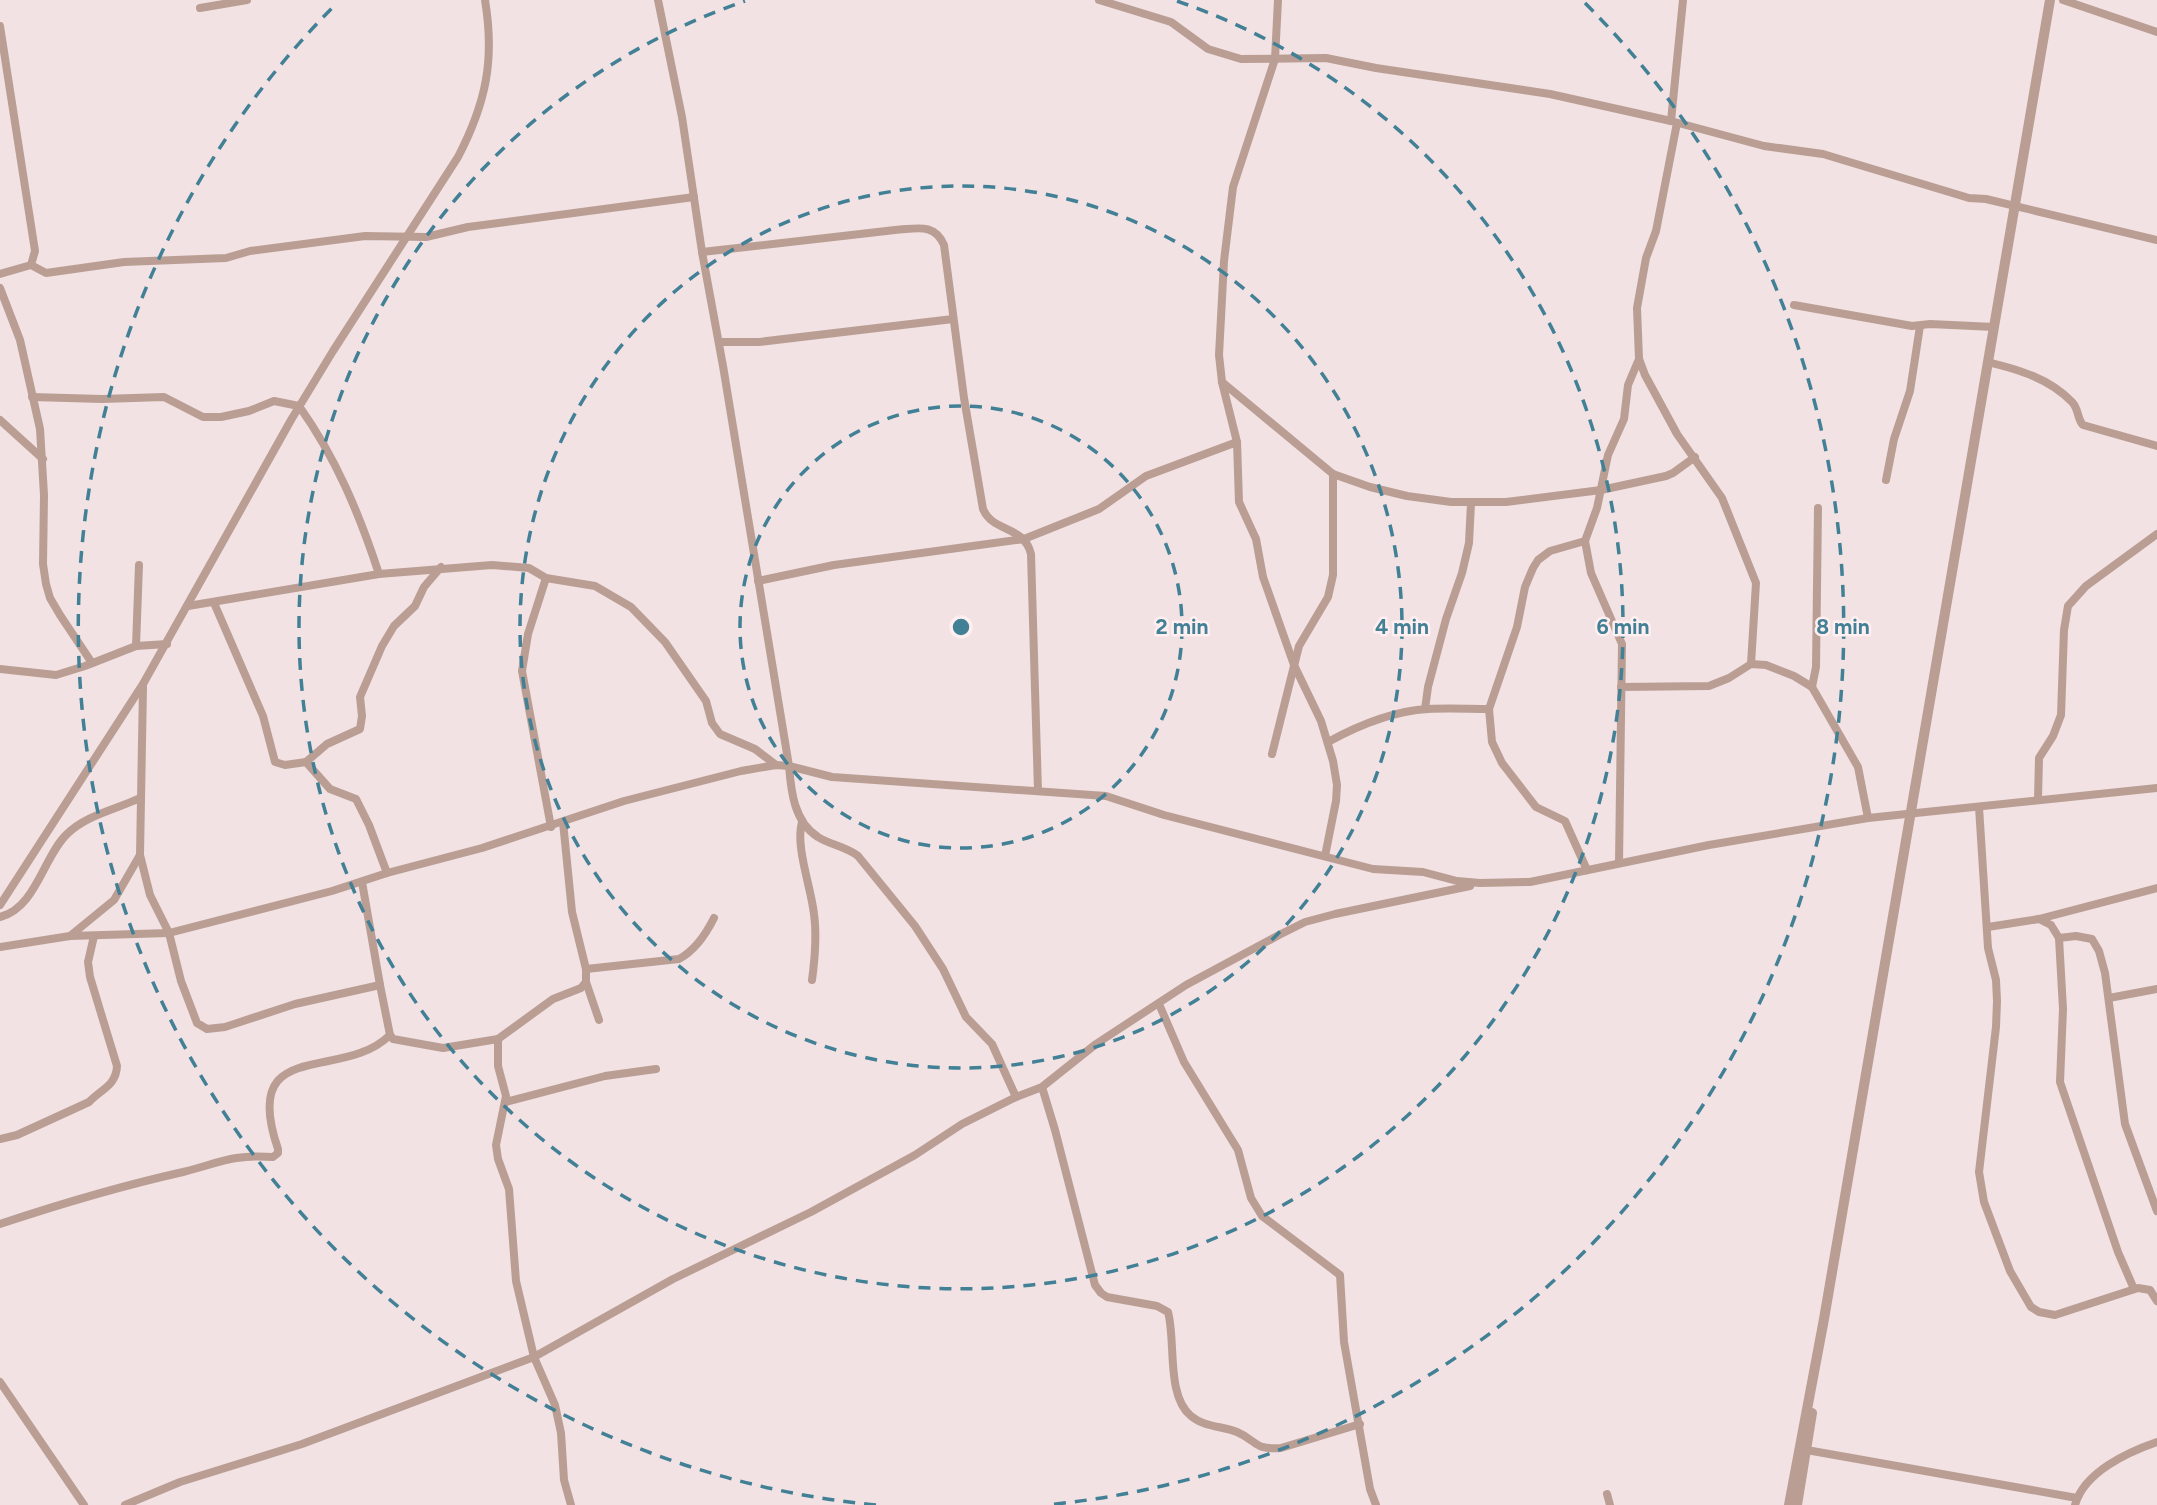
<svg xmlns="http://www.w3.org/2000/svg" width="2157" height="1505" viewBox="0 0 2157 1505" font-family="Figtree,sans-serif">
<style>
.lines{fill:none;stroke-linecap:round;stroke-linejoin:round}
.minor{stroke:#ba9e94;stroke-width:8}
.tertiary{stroke:#ba9e94;stroke-width:10}
.ring{fill:none;stroke:#428096;stroke-width:3.5;stroke-dasharray:12 9}
.centre{fill:#428096;stroke:#ffeff0;stroke-width:3.5}
.ring-label{font-size:21px;text-anchor:middle;font-weight:bold;fill:#428096;stroke:#ffeff0;stroke-width:5;stroke-linejoin:round;paint-order:stroke}
</style>
<rect width="100%" height="100%" fill="#f2e2e3"/>
<g class="lines">
<g class="minor">
<polyline points="658,0 682,117 702,252 723,366 789,766 832,777 1106,796 1164,815 1373,869 1423,872 1457,881 1480,883 1530,882 1709,845 1868,818 2157,788"/>
<polyline points="1099,0 1171,22 1208,49 1241,59 1326,58 1376,68 1550,94 1671,121 1764,146 1823,154 1969,198 1986,199 2157,240"/>
<polyline points="1278,0 1275,59 1233,187 1224,261 1219,355 1222,382 1237,442 1239,502 1256,539 1263,577 1294,665 1321,721 1333,761 1337,785 1336,801 1325,856"/>
<polyline points="2063,0 2157,32"/>
<polyline points="200,8 247,0"/>
<polyline points="0,26 35,251 31,265 0,274"/>
<polyline points="1671,121 1683,0"/>
<polyline points="1677,123 1656,231 1646,258 1637,308 1639,359 1645,375 1677,434 1722,498 1756,583 1751,664"/>
<path d="M702 252 895 230C916 229 934 222 944 245L964 398 983 509C993 533 1024 525 1031 554L1038 791"/>
<polyline points="31,265 46,273 124,262 226,258 250,251 365,236 426,237 468,227 694,197"/>
<polyline points="0,288 20,340 40,429 44,495 43,564 46,584 50,598 60,615 92,663"/>
<polyline points="1794,305 1912,326 1930,324 1994,327"/>
<polyline points="719,342 759,342 953,319"/>
<path d="M1988 362C2019 370 2049 378 2072 402 2079 409 2077 419 2083 425L2157 446"/>
<polyline points="1222,382 1333,474 1370,487 1407,496 1451,502 1506,502 1601,490 1666,476 1673,473 1695,457"/>
<path d="M32 397 102 399 164 397 203 417H221L249 411 274 401 299 406C336 458 359 513 379 574"/>
<polyline points="0,420 43,459"/>
<polyline points="1886,480 1894,439 1910,391 1920,326"/>
<polyline points="1585,541 1550,551 1538,560 1533,568 1525,587 1517,627 1489,709 1492,742 1502,763 1536,807 1565,821 1587,870"/>
<polyline points="546,578 528,634 522,671 551,827"/>
<polyline points="758,581 834,565 1024,539 1099,509 1146,476 1237,442"/>
<polyline points="214,603 263,716 275,762 285,765 306,762 330,789 356,799 369,825 387,873"/>
<polyline points="188,606 379,574 492,565 529,568 546,578 595,586 631,607 665,642 706,701 712,723 720,734 755,749 776,765"/>
<polyline points="136,646 139,565"/>
<polyline points="0,669 56,675 85,666 136,646 167,644"/>
<polyline points="1621,687 1709,686 1729,678 1751,664 1766,665 1794,676 1812,687 1858,767 1868,818"/>
<polyline points="1812,687 1816,667 1818,508"/>
<polyline points="1425,709 1428,687 1446,619 1462,573 1469,543 1471,503"/>
<path d="M1328 742C1357 726 1394 711 1428 709 1448 708 1469 709 1489 709"/>
<polyline points="1272,754 1299,646 1328,597 1333,575 1333,474"/>
<polyline points="306,762 327,744 360,729 362,716 360,697 382,646 394,626 415,606 424,587 441,567"/>
<polyline points="2038,800 2039,758 2053,736 2061,715 2064,630 2068,606 2086,586 2157,534"/>
<polyline points="1979,807 1988,948 1996,980 1997,1001 1996,1027 1979,1172 1984,1202 2010,1271 2031,1307 2039,1312 2055,1315 2138,1288 2150,1290 2157,1301"/>
<polyline points="563,822 572,912 586,969 586,982 581,988 553,999 498,1039 498,1066 506,1096 496,1145 498,1159 509,1189 516,1281 534,1357 555,1405 561,1433 564,1480 571,1505"/>
<path d="M802 822C795 846 811 887 814 914 817 936 815 958 812 980"/>
<polyline points="140,855 150,895 169,933 181,981 197,1023 207,1029 225,1027 295,1004 380,985 362,882"/>
<polyline points="1619,863 1622,644 1591,573 1585,541 1597,508 1608,455 1624,419 1628,385 1639,359"/>
<path d="M0 905 143 684 291 420 333 351 458 157C486 103 495 60 485 0"/>
<path d="M0 917C36 908 43 857 67 834 86 815 117 809 140 798"/>
<polyline points="2039,919 2051,925 2059,938 2063,1009 2060,1082 2118,1252 2134,1289"/>
<polyline points="1988,927 2039,919 2157,888"/>
<polyline points="70,936 114,900 140,855 143,687"/>
<polyline points="2059,938 2076,936 2092,939 2099,951 2105,973 2125,1124 2157,1211"/>
<path d="M0 947 70 936 169 933 332 891 387 873 482 848 624 801 741 771 776 765 789 766C791 791 794 822 818 837 830 845 845 846 858 856L915 926 943 969 966 1017 992 1044 1016 1097"/>
<path d="M586 969 679 959C694 951 706 934 714 918"/>
<polyline points="586,982 599,1020"/>
<polyline points="380,985 390,1035 393,1039 443,1048 498,1039"/>
<polyline points="2109,998 2157,989"/>
<polyline points="1159,1004 1184,1062 1238,1150 1251,1198 1262,1216 1340,1275 1344,1342 1370,1489 1376,1505"/>
<path d="M1042 1087 1055 1130 1095 1285 1101 1293 1107 1297 1157 1306 1168 1312C1176 1341 1166 1396 1191 1416 1204 1427 1222 1426 1237 1432 1258 1441 1253 1450 1281 1448L1360 1424"/>
<polyline points="506,1102 605,1076 656,1069"/>
<path d="M0 1139 17 1135 89 1102C101 1089 116 1086 117 1066L90 977 88 962 94 936"/>
<path d="M0 1224C60 1204 121 1186 183 1172 219 1163 233 1154 273 1157L278 1153V1149C239 1035 342 1083 390 1035"/>
<polyline points="0,1382 84,1505"/>
<polyline points="1801,1449 2077,1498"/>
<polyline points="1607,1494 1610,1505"/>
<polyline points="125,1505 180,1482 302,1444 534,1357 673,1279 811,1212 915,1155 962,1124 1016,1097 1042,1087 1096,1044 1186,985 1279,935 1305,922 1335,914 1470,886"/>
<path d="M2075 1505C2084 1472 2128 1452 2157 1442"/>
</g>
<g class="tertiary">
<polyline points="1789,1505 1824,1319 2050,0"/>
<polyline points="1797,1505 1812,1413"/>
</g>
</g>
<g class="ring">
<circle cx="961" cy="627" r="221"/>
<circle cx="961" cy="627" r="441"/>
<path d="M1177 1A662 662 0 1 1 745 1"/>
<path d="M876 1505A882 882 0 0 1 337 3M1585 3A882 882 0 0 1 1046 1505"/>
</g>
<circle cx="961" cy="627" r="10" class="centre"/>
<g class="ring-label">
<text x="1182" y="634">2 min</text>
<text x="1402" y="634">4 min</text>
<text x="1623" y="634">6 min</text>
<text x="1843" y="634">8 min</text>
</g>
</svg>
